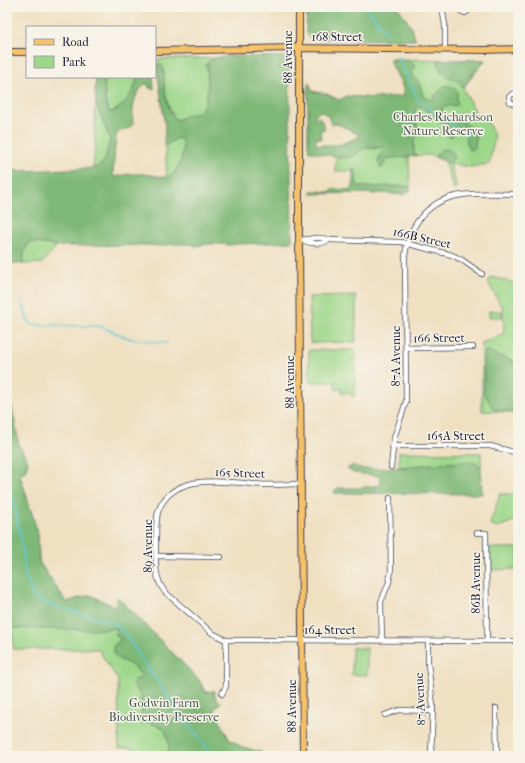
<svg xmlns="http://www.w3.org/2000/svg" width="525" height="763" viewBox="0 0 525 763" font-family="'IM FELL French Canon',serif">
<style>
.green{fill:#9dd78a;stroke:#607c62}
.forest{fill:#7eb876;stroke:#506d58;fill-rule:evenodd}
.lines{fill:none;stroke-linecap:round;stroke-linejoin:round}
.stream{stroke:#5fc9da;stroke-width:1.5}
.minor-casing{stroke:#413e4f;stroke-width:6}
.major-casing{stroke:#413e4f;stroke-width:8}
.minor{stroke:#fff;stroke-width:4.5}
.major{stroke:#f5c16b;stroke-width:6}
.labels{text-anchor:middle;stroke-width:3;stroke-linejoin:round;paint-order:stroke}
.street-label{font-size:12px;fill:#22223b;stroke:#f7f3e8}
.park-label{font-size:12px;fill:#475853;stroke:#f7f3e8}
</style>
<rect width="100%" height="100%" fill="#f7f3e8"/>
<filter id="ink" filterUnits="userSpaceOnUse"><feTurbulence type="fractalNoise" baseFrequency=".025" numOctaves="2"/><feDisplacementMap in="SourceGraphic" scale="8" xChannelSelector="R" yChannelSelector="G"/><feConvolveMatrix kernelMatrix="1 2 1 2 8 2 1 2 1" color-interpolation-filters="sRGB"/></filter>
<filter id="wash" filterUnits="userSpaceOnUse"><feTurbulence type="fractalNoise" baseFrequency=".012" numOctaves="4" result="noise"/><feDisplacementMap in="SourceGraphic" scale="16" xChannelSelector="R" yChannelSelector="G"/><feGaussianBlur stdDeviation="0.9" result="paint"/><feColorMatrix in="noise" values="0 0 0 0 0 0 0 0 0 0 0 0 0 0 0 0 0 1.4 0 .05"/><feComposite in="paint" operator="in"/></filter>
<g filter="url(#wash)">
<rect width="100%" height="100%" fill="#efe0c2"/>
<g class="green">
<path d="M214 58 207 63C207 78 212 105 196 113 193 114 190 114 187 115 182 117 181 120 176 120 168 111 165 94 164 82 163 74 166 72 159 64L157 67 158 59Z"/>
<polygon points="390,59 485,60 463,88 478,117 488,123 495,137 489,164 470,167 450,163 457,188 453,189 445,161 430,155 409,156 404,90 398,74 390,62"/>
<path d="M103 77H137C137 88 121 112 109 112 103 100 106 89 103 77Z"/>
<polygon points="96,104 110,139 105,161 98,167 93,168 95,147 95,110"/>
<path d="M177 138 182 140C185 153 180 166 172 176L167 177 165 146Z"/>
<polygon points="381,147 383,147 383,149 378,161 381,168 384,165 384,161 387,158 409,157 410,188 406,186 359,187 357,184 354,169 352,171 335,171 336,158 352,157 364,148 373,149"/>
<polygon points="30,242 57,246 42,263 23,264 24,252"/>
<polygon points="492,277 518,284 518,415 507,412 482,411 482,343 504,333 503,309 488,282"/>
<polygon points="356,296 356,342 310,343 309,297"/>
<rect x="489" y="311" width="13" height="6"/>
<polygon points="309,350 355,350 355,396 351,396 351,393 342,393 342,389 335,389 335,382 309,382"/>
<path d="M7 407 13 448 28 461 26 470 20 475 38 534 39 562 66 602 90 595 115 607 118 597 199 680 205 692 215 691C214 696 215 700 221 702L214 710 229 739 242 747 261 752V756H132V748H119L118 680 98 649H13V634H7Z"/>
<polygon points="399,452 481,453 481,467 476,463 469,462 443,463 399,467"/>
<polygon points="518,491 518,519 496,528 490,524 500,494 517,494"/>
<polygon points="489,548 518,548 518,569 490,570"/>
<rect x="352" y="648" width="15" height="27"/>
</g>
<g class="forest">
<polygon points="307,7 398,7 412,28 415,39 415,40 409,40 312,39 306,33"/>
<path d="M228 56 286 57 289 59 292 239 291 242 237 244 229 245 221 244H205L196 246 190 244H172L161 246 147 245 57 246 30 242 24 252 23 264 7 263V169L23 171 93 168 98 167 105 161 110 139 96 104 95 92 96 77H103C106 89 103 101 109 112 121 112 137 88 137 77H153L154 89 149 88 148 84H145C133 95 132 108 133 124 129 130 122 129 116 134L113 173 114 177 129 174H143L165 177 172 176C180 166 185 153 182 140L177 138 165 146 164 144 165 127 157 67 160 64C162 66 163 65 163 69 165 73 163 77 164 81 164 93 168 111 176 120 181 120 182 117 187 115 190 114 193 114 196 113 212 105 207 78 207 63L214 58Z"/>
<path d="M390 59 408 60 415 66V69L411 73 419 83 424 97 433 100 434 96 444 86C450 84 456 89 458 93L456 99 458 104 454 106H444L442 109C445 121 451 117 459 115L464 123 472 128 476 138 475 148 472 150H469L465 133 462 130H456L451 137 448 136 447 134 449 129 448 126 421 106 416 108C413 117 417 125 420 134L414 140V153L417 155 409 157 387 158 384 161V165L381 169 378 161 381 156 383 147 364 148 350 158 337 157 309 151 308 143V84H310L312 91 327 94 339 100 347 96 376 98 404 96 402 84 390 62ZM321 111 328 116 331 124C339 123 343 127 351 130L353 132 359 134V137L339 145H316V140L317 138 321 139 322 138 320 133 322 129H325L321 119 319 117 316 119 315 117 316 114Z"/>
<path d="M438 60H485L463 87C454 73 439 81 438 60Z"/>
<polygon points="442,149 450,150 454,154 454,158 449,163 435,157 437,154"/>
<polygon points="355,169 357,184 359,187 406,186 410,188 410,191 403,195 384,193 374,194 367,193 312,194 310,193 311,191 318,191 328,192 335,189 350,190 353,186 353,170"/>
<polygon points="487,351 508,359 518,361 518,413 494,410 492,407 488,399 484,394 484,352"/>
<path d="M7 396 12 407 19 445 28 461 26 470 20 475 38 534 39 562 66 602 90 595 115 607 118 597 199 680 205 692 215 691C214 696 215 700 221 702L214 710 229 739 242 747 261 752V756H169L168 739 165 731 161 727 143 720 142 719 141 714V700L139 693 133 685 134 680 141 678V674C137 672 137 669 134 667 128 662 119 661 114 655L113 646 120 641V639L115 633 117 628 93 630 8 628 7 630Z"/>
<polygon points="469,462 476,463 481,467 482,494 334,493 335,490 338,488 358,488 380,485 381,483 379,476 354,473 347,469 353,465 358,468 362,469 409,467 443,463"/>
</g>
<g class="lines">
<g class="stream">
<polyline points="366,7 388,35"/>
<polyline points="397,56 417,98 424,105 468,136"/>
<polyline points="22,299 27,319 32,325 99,326 131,339 167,343"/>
<polyline points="7,480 15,507 23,550 25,574 33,595 39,601 50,605 111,622 118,627 124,633 177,710 209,750"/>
<polyline points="211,752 214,756"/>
</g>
</g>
</g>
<g filter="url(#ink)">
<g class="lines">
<g class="minor-casing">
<g id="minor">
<polyline points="442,7 445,25 445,50"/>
<polyline points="459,7 461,11 465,13 468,11 470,7"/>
<polyline points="443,10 453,7"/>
<polyline points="518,93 512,94 509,97 510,102 518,106"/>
<path d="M299 240C309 240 318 235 328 240L401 242 452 255 462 260 482 274"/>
<path d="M303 240C310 244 322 245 328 240"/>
<polyline points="406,348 473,347"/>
<polyline points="392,446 490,446 518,453"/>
<path d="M391 467 394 438 406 402 405 258C407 226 429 199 462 195 480 192 500 194 518 194"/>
<path d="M301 484C285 484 268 486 252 484 221 481 171 473 158 512 156 520 156 530 156 539 156 557 153 577 165 592L212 633 226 640 518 641"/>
<polyline points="477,533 486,533 487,641"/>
<polyline points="156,556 221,557"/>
<polyline points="382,640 381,602 389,582 391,571 390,498"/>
<polyline points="428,641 428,664 433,706 431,756"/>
<polyline points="222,694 226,686 226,640"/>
<polyline points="496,708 497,756"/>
<polyline points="385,715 399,710 433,711"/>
</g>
</g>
<g class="major-casing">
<g id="major">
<polyline points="299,7 299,240 303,756"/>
<polyline points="155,51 292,48 485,50 518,49"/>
<polyline points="7,52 27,52"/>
</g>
</g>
<use href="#minor" class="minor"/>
<use href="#major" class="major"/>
</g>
</g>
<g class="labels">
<g class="street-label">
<text x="337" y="41">168 Street</text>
<text transform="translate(288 57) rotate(-90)" y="4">88 Avenue</text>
<text transform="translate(422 238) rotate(13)" y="4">166B Street</text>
<text transform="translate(439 338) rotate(-1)" y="4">166 Street</text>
<text transform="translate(396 356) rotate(-90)" y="4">87A Avenue</text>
<text transform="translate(290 382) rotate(-90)" y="4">88 Avenue</text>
<text x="456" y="440">165A Street</text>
<text transform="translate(240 473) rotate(2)" y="4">165 Street</text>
<text transform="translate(148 546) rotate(-90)" y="4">89 Avenue</text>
<text transform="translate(476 583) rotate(-90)" y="4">86B Avenue</text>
<text x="330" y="634">164 Street</text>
<text transform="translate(420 699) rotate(-93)" y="4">87 Avenue</text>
<text transform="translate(292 706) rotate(-90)" y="4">88 Avenue</text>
</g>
<g class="park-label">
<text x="443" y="121">Charles Richardson<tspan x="443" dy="14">Nature Reserve</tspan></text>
<text x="164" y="707">Godwin Farm<tspan x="164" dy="14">Biodiversity Preserve</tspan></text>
</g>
</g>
<rect width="525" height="763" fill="none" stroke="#f7f3e8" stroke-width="24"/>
<rect x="26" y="26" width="130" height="52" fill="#f7f3e8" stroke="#a29fa3"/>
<rect x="34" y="39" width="20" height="6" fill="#f5c16b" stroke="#a29fa3"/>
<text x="62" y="46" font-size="12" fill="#22223b">Road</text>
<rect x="34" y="56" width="20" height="12" fill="#9dd78a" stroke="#a29fa3"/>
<text x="62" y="66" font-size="12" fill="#22223b">Park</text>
</svg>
